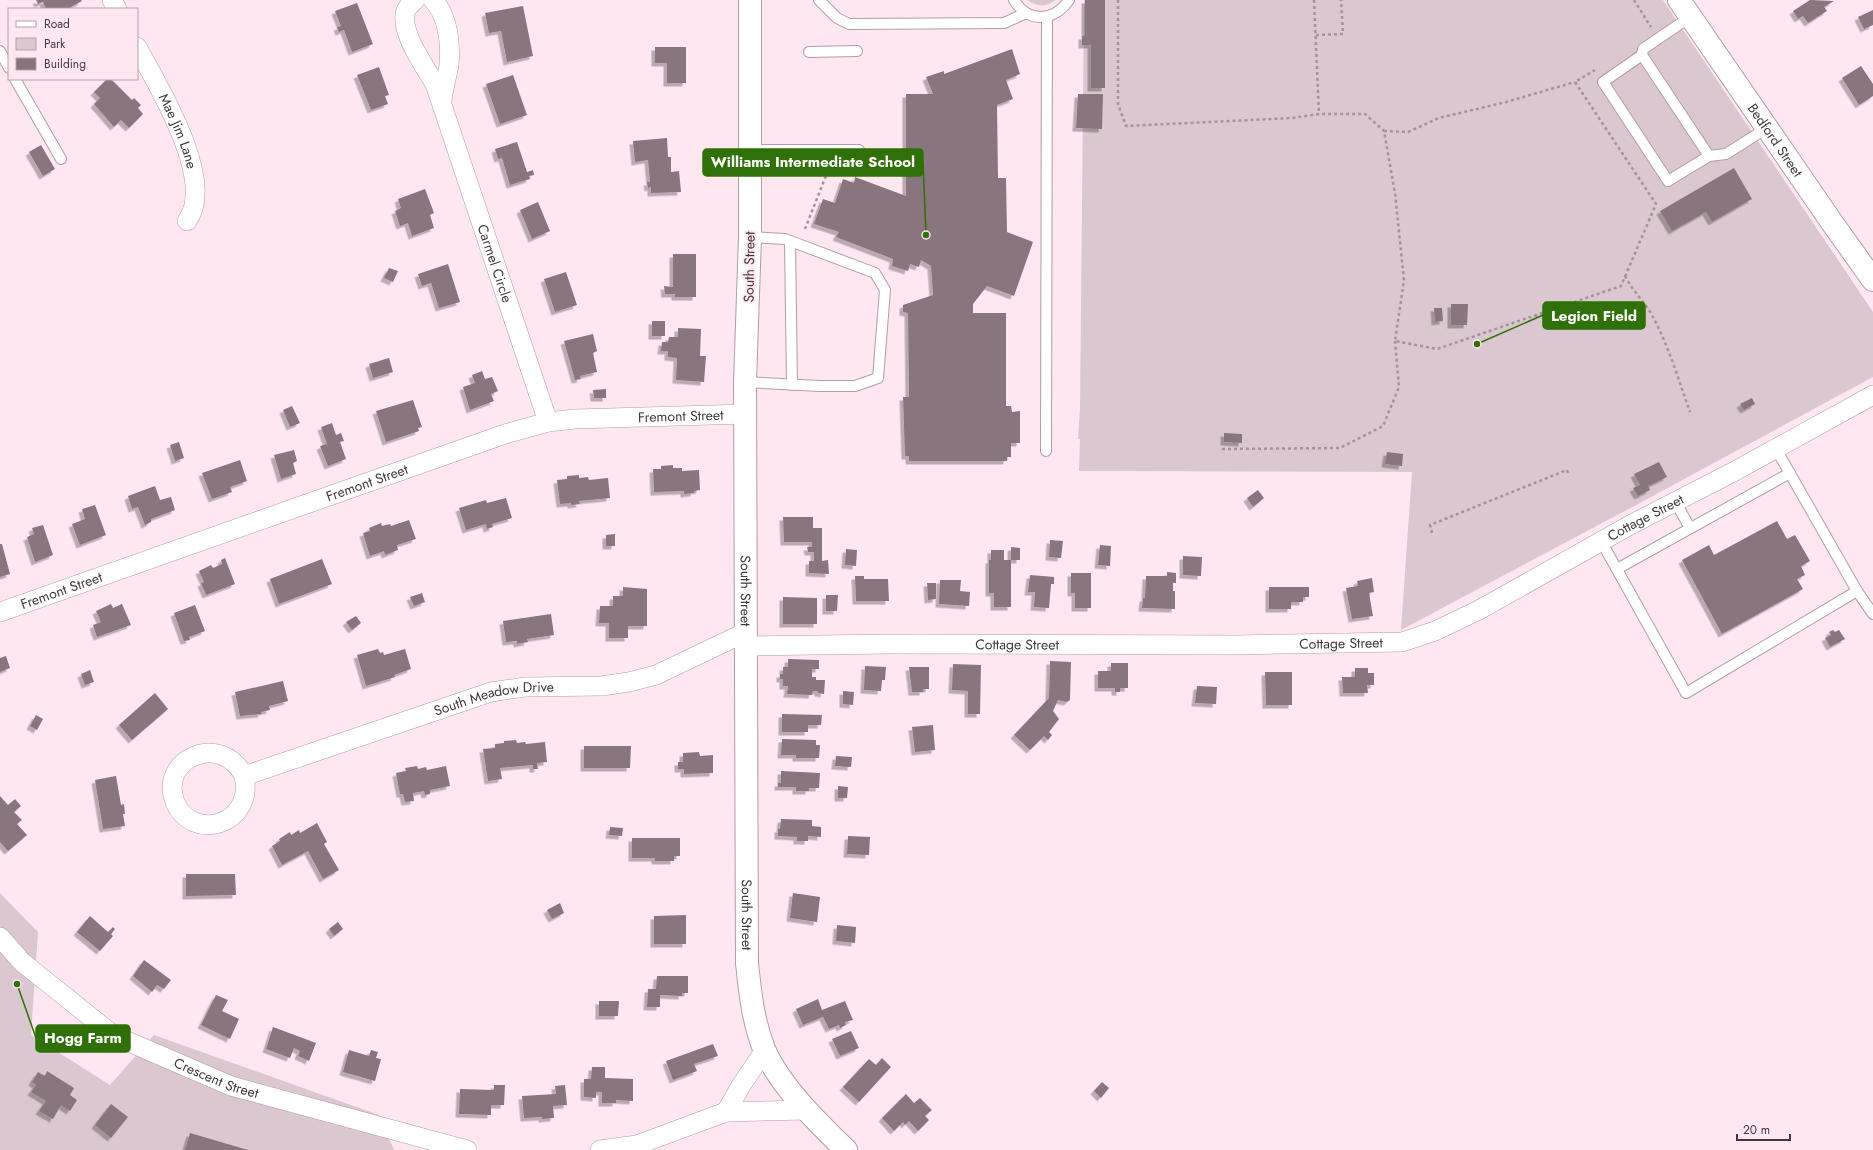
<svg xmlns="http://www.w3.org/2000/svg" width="1873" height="1150" viewBox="0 0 1873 1150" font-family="Jost,sans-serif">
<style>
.green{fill:#dbc7cf}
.building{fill:#89747d;filter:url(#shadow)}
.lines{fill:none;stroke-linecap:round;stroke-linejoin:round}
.service-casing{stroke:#b29ca5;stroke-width:12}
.minor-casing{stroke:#b29ca5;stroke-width:20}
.tertiary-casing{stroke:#b29ca5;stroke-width:24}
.primary-casing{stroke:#b29ca5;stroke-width:24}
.path{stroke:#a4949a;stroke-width:2.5;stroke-dasharray:3 3;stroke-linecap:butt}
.service{stroke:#fff;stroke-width:10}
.minor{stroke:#fff;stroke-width:19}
.tertiary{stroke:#fff;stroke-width:22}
.primary{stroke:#fff;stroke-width:22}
.labels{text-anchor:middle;stroke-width:4;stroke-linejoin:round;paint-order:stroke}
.street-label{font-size:14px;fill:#42393c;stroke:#ffe7f1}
.leader{fill:none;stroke:#2f7008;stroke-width:1.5}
.callout-dot{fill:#2f7008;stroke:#ffe7f1;stroke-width:1.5}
.callout{fill:#2f7008;stroke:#2f7008;stroke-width:1.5}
.callout-label{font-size:15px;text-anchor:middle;font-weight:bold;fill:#fff}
</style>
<defs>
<filter id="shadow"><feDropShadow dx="-3.5" dy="3.5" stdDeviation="0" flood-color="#0004"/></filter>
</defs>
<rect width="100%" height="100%" fill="#ffe7f1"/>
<g class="green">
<path d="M1027 0H1055C1047 8 1036 6 1027 0Z"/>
<polygon points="1084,0 1663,0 1873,312 1873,377 1638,504 1401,630 1412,472 1079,471 1080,439 1078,439 1080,409"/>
<polygon points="0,893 38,932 31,1035 110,1085 154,1035 379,1115 394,1150 0,1150"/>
</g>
<g class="building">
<polygon points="36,0 81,0 82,1 67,9 46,9 43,2 38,4"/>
<polygon points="1085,0 1105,0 1105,88 1091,88 1091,45 1082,45 1082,36 1085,36"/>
<polygon points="1810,0 1834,1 1824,7 1827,11 1808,23 1803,16 1798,19 1793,11"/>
<polygon points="357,3 373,44 352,52 344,30 339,32 337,27 341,26 335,11"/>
<polygon points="523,6 533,56 507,62 501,31 489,33 485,13"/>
<polygon points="1873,10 1873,25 1864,29 1858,17"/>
<polygon points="655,47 686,47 686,83 667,83 667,63 655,63"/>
<polygon points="1012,49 1020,74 1006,80 1013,99 997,105 998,178 1006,178 1007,232 1033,242 1014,296 987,286 973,304 973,313 1006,313 1006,406 1011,406 1012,412 1020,411 1020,443 1011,443 1011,457 1007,457 1007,461 909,461 909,456 905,456 903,397 909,397 908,313 903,312 903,305 933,295 931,266 921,260 919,267 910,264 908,271 892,266 893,259 836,237 839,232 814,224 823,199 835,203 843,179 854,183 855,177 906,196 906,94 933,94 926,77 944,71 944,74"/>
<polygon points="1861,66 1873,84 1873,96 1859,105 1842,78"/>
<polygon points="379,67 389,95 385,96 388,104 371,110 357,75"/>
<polygon points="513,75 527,115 500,124 486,84"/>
<polygon points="107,79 111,79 132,100 134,98 141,105 138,108 143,114 129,128 121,120 114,127 94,104 100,98 94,92"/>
<polygon points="1078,94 1103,94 1102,129 1076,128"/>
<polygon points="667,138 668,157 671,157 671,172 679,171 681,192 651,193 651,187 648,188 647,182 650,182 648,160 635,162 633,141"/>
<polygon points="517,142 527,172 533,170 534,175 529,176 530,179 510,185 502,158 498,159 495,149"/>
<polygon points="41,145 55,169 43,176 29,152"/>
<polygon points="1734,168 1752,199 1712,222 1706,212 1672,231 1660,211"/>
<polygon points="425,189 434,213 430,215 434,228 412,236 408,223 400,226 395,211 401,208 398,199"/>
<polygon points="538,202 550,231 532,239 520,210"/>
<polygon points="673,254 696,254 696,297 675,297 675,294 665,294 664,286 673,287"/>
<polygon points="448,264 460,302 439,308 431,283 422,286 418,274"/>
<polygon points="389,268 398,271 393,282 384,278"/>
<polygon points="566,272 577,305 555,312 544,279"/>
<polygon points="1451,304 1468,304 1467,325 1451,325"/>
<polygon points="1434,308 1442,308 1443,321 1435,322"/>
<rect x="652" y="321" width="13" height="15"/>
<polygon points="678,328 701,329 700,356 706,356 704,382 676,380 677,358 668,357 668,351 661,351 662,342 668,342 669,337 678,337"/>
<polygon points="593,334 597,351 593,353 597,372 580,376 581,379 575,380 564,341"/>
<polygon points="389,358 393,372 373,378 369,364"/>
<polygon points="482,371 485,379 492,377 498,391 491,394 494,401 470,410 463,387 475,383 472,375"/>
<polygon points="606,389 606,398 594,398 593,390"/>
<polygon points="1752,398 1755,404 1744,410 1740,404"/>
<polygon points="413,400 422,427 418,428 419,431 386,442 376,411"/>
<polygon points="292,406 300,423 290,427 283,410"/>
<polygon points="332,423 336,435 341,433 344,441 340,442 346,459 328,466 320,446 327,444 321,427"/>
<polygon points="1224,433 1242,434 1242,443 1224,442"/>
<polygon points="179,442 184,458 175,461 170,445"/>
<polygon points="294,450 297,461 293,463 296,474 281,479 274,455"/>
<polygon points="1387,452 1403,454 1402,466 1385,464"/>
<polygon points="240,460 247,481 230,487 232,492 212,499 202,473"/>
<polygon points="1659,462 1667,477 1648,486 1650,490 1638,496 1633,488 1640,485 1634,474"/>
<polygon points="673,465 673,468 682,468 682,471 699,470 700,490 694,491 694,493 684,494 684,491 654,492 653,469 661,469 661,466"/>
<polygon points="579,475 579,478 588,477 589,480 608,478 610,498 579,501 580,504 571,505 571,503 560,504 557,480 567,479 567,476"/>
<polygon points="155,486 160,500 171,497 175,510 151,519 151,522 145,525 138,507 132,509 128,496"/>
<polygon points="1258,490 1264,498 1253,507 1247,498"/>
<polygon points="506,498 512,518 492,524 493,527 487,529 486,524 466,530 459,508 486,500 487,503"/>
<polygon points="95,505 106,535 80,545 72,524 85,519 82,509"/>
<polygon points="783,517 813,517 813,528 822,528 822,561 828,560 829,574 809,573 809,561 814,561 814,552 808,552 807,547 812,547 812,542 784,542"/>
<polygon points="409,520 416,539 397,545 398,550 385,555 384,551 370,556 363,533 370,531 369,528 381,523 382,526 390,524 391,526"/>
<polygon points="1777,521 1787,539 1795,535 1810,561 1801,566 1805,575 1797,579 1803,589 1722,634 1682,560 1709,545 1714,555"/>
<polygon points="43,525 53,555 35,562 27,537 34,534 32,528"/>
<polygon points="615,534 615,546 606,546 606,535"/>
<polygon points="1050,540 1063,541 1061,558 1049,557"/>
<polygon points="0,544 2,544 10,574 0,577"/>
<polygon points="1100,545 1111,546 1110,566 1098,565"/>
<polygon points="1011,547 1020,548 1020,560 1011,560"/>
<polygon points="846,549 857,550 856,566 845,565"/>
<polygon points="991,550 1004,550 1004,560 1011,560 1011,607 994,607 994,593 989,593 989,560 991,560"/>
<polygon points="1183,556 1202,557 1201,576 1183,575"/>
<polygon points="225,558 235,584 206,595 201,583 204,582 199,571 211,565 213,568 222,564 221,560"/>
<polygon points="322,559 332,584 279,604 270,579"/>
<polygon points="1167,572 1176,573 1176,583 1173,583 1173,591 1175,591 1175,609 1142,608 1143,598 1145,598 1146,576 1167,576"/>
<polygon points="1071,573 1091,573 1091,608 1075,608 1075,593 1071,593"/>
<polygon points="1030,575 1054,577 1054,584 1051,584 1049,608 1034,607 1035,592 1028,592"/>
<polygon points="855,576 864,576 864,579 888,579 889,601 856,601"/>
<polygon points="1372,578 1374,592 1369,593 1373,616 1352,619 1346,588 1358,586 1357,581"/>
<polygon points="940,580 961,580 960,591 970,592 969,606 939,604"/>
<polygon points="927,583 936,583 936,599 928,600"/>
<polygon points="623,587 647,589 647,626 628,626 628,638 609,638 609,623 599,623 600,606 613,606 613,596 623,596"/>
<polygon points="1269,587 1309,587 1309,597 1303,597 1303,602 1291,602 1291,609 1269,609"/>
<polygon points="422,593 425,602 414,606 410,597"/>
<polygon points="826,595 838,595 837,611 826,611"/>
<polygon points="783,597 817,598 817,624 783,624"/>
<polygon points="111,604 113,608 122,604 131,625 97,637 93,625 101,622 96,611"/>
<polygon points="195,605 205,631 189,637 190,640 184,641 174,613"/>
<polygon points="551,614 554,635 527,639 528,642 517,644 517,641 506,642 503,621"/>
<polygon points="356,616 361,623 352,630 346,622"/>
<polygon points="1833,630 1835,632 1839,630 1845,639 1830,647 1825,638 1831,635 1829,632"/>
<polygon points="378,649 380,653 383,652 384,655 405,649 411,669 394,675 395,677 366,686 357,655"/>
<polygon points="6,656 10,668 0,672 0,658"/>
<polygon points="788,659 819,660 819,669 812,669 812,677 816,677 816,680 825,680 824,694 818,693 818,691 813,691 812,695 787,694 788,686 783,686 783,679 780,679 780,674 783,674 783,667 788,667"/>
<polygon points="1050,661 1071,662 1070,700 1067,702 1058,700 1053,711 1059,719 1049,732 1052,735 1048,740 1044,736 1030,750 1014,735 1049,698"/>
<polygon points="1111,663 1128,663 1128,688 1120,688 1120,692 1115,692 1115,688 1098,688 1098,671 1111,671"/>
<polygon points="953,664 981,665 980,714 968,714 968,691 952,690"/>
<polygon points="865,666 886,667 885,680 882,680 881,691 864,690"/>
<polygon points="909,667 929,667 929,689 923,689 923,692 912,692"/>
<polygon points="1355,668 1368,668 1368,673 1374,673 1374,685 1367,685 1368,693 1343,693 1342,677 1355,677"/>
<polygon points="90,670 94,682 85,685 81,674"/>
<polygon points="1265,672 1292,672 1292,705 1266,705"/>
<polygon points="283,681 288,701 269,706 270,710 261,712 262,714 240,716 235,692"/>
<polygon points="1197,686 1217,687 1216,704 1195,703"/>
<polygon points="843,691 854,692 853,705 843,704"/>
<polygon points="155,693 168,709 132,740 119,725"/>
<polygon points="782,714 822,715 821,725 808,725 808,732 782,732"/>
<polygon points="36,715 43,719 37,730 30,726"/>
<polygon points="933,725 935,750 915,752 912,727"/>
<polygon points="782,739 816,740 816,745 820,745 819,758 796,758 796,755 781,755"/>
<polygon points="516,740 517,743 525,742 526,744 545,742 547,762 537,763 538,769 533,769 533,765 500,768 502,779 488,781 483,749 495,748 495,744 504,743 504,741"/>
<polygon points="584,746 631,746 630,768 584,768"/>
<polygon points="699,752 700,756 713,755 713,773 684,774 684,769 678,769 678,762 683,762 683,753"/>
<polygon points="836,756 852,757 851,767 835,766"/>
<polygon points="417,766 418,769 426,767 427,770 446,766 450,786 430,790 430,794 425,795 424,791 413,793 414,801 405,802 403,794 400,794 396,773 406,771 405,768"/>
<polygon points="781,771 820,773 819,788 809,788 809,791 796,791 796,787 778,787 778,783 781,783"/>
<polygon points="116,776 121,805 124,804 125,814 123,814 125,826 103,829 95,780"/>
<polygon points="838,786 848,787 847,798 838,798"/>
<polygon points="0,796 8,805 15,799 21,806 14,812 22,820 17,824 27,835 8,851 0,842"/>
<polygon points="781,819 812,820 812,826 821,827 821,837 808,836 808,841 797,841 797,837 778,836 778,829 780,829"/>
<polygon points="317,823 327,842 324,844 339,870 323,879 308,851 282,865 272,846 280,841 279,839 290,832 291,835 299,830 300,833"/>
<polygon points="610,827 623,828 622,836 609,835"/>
<polygon points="848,836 870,837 869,855 847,854"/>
<polygon points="632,838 680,838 680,856 674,856 674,861 655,861 655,858 632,858"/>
<polygon points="186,874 235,874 236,895 186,896"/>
<polygon points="793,893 820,897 817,922 790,918"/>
<polygon points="560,903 564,913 552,919 547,910"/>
<polygon points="686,915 686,944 654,944 654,916"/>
<polygon points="90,916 108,932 113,927 115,929 111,934 113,936 100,951 77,932"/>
<polygon points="338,922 343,929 334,936 329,929"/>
<polygon points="837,925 856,927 855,943 836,941"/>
<polygon points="144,960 171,980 164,989 157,985 152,992 133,976"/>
<polygon points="657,976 688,976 688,993 682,993 682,996 660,995 660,1007 647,1007 648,989 656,989"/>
<polygon points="216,995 228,1000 222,1011 239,1019 230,1039 201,1025"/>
<polygon points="818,999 822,1010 845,1001 853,1020 845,1022 846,1025 840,1028 839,1025 829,1029 823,1017 803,1025 796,1009"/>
<polygon points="599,1001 619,1001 618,1016 599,1016"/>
<polygon points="273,1027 316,1043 309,1061 298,1056 300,1051 294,1048 290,1058 266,1049"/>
<polygon points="851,1031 859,1048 840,1056 832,1039"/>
<polygon points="713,1044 718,1056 694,1064 697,1071 673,1080 666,1061"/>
<polygon points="349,1050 369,1056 371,1050 378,1052 376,1058 381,1059 375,1081 343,1072"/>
<polygon points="882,1058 891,1067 859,1102 843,1087 869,1059 876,1065"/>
<polygon points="592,1067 605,1067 605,1078 633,1079 633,1101 616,1100 616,1103 602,1103 602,1092 596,1092 596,1098 584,1097 584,1079 591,1079"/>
<polygon points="47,1071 74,1088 70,1095 77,1100 70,1111 61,1105 53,1119 39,1111 46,1101 31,1092 36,1085 32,1082 38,1072 45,1076"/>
<polygon points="1102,1082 1109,1088 1101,1098 1094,1091"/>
<polygon points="494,1085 505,1085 504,1105 491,1105 491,1115 459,1114 460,1089 494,1090"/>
<polygon points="565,1085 567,1105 553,1106 554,1118 542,1119 542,1117 524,1118 522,1096 556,1094 555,1086"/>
<polygon points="906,1094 914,1103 920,1098 932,1110 925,1116 929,1120 918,1131 909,1121 905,1125 903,1122 894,1131 882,1118"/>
<polygon points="111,1104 128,1117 111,1138 95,1125"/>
<polygon points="190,1133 248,1150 185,1150"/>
</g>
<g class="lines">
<g class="service-casing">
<g id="service">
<polyline points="819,0 837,18 849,24 1004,23 1026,13"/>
<path d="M1014 0C1028 24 1055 21 1069 0"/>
<polyline points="1690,17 1643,49 1642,55 1709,156 1726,154 1767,128"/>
<polyline points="0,51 9,68"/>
<polyline points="809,52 857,51"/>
<polyline points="1642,55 1603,82 1668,181 1709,156"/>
<polyline points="15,79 61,159"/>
<polyline points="750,150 859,150"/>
<polyline points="790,241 792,385"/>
<polyline points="745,382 820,386 855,386 878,378 885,290 875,273 785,239 750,237"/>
<polyline points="1046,451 1047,17"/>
<polyline points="1675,501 1690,528"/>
<polyline points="1601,541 1686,693 1857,591 1776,449"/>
<polyline points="1617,569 1790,473"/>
<polyline points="1857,591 1873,614"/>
</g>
</g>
<g class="minor-casing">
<g id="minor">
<polyline points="112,0 117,9"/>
<path id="s1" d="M415 0C411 4 405 9 405 15 402 35 425 67 435 84L548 422"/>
<path d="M433 0C448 15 451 44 449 65 447 77 443 89 442 101"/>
<path id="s2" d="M137 47C157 84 217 181 187 221"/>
<path id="s3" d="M0 612 505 434 548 422 575 419 746 414"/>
<path id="s4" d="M746 646 890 644 1235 645 1402 642 1435 631 1479 610 1632 524 1735 471 1873 395"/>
<path id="s5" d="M244 776C255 825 192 843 175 802 158 759 221 731 244 776L491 692 525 687 601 686 629 682 656 675 746 632"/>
<path id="s6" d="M0 937 22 962 113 1035 231 1086 467 1150"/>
<polyline points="726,1112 742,1084 765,1050"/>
<polyline points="600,1150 637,1145 726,1112 807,1110"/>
</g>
</g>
<g class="tertiary-casing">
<g id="tertiary">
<path id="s7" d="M750 0V237L745 382 747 963C750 992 753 1021 764 1049 780 1086 817 1122 846 1150"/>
</g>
</g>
<g class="primary-casing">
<g id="primary">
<path id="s8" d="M1679 0 1833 224 1873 280"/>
</g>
</g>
<g class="path">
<polyline points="1118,0 1118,104 1126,126 1292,118 1319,114 1365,114 1384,131 1395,193 1404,280 1395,341 1437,349 1621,286 1656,204 1575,82 1595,70"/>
<polyline points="1314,0 1319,114"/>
<polyline points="1634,0 1651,27"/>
<polyline points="1316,35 1343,34 1341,0"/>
<polyline points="1384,131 1408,132 1439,118 1506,102 1575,82"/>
<polyline points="805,229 831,163"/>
<path d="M1625 276C1633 292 1646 303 1653 317 1669 347 1679 381 1690 412"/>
<polyline points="1222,449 1340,448 1383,426 1399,387 1395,341"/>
<polyline points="1432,533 1430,525 1567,470 1569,476"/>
</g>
<use href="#service" class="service"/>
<use href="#minor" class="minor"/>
<use href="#tertiary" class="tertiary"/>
<use href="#primary" class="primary"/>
</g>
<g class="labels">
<g class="street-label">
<text dy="5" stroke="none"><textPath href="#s2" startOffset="94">Mae Jim Lane</textPath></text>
<text dy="5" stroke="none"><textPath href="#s8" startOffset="170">Bedford Street</textPath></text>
<text dy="5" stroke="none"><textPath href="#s1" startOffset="284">Carmel Circle</textPath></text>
<text transform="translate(749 267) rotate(-89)" y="5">South Street</text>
<text dy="5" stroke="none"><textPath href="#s3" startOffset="713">Fremont Street</textPath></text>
<text dy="5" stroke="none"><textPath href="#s3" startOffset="389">Fremont Street</textPath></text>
<text dy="5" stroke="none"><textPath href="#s4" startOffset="930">Cottage Street</textPath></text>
<text dy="5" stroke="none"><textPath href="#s3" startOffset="65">Fremont Street</textPath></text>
<text dy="5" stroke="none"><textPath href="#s7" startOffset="591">South Street</textPath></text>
<text dy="5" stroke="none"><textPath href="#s4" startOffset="595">Cottage Street</textPath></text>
<text dy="5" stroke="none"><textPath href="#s4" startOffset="271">Cottage Street</textPath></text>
<text dy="5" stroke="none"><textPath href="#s5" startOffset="490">South Meadow Drive</textPath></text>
<text dy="5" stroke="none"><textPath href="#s7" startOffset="915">South Street</textPath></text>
<text dy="5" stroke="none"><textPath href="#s6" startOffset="262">Crescent Street</textPath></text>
</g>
</g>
<path class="leader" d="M926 235L923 162M1477 344L1543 315M17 984L36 1038"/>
<g class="callout-dot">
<circle cx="926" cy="235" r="4"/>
<circle cx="1477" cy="344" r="4"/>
<circle cx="17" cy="984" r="4"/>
</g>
<g class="callout">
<rect x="703" y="149" width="220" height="27" rx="4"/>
<rect x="1543" y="302" width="102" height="27" rx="4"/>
<rect x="36" y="1025" width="94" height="27" rx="4"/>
</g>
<g class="callout-label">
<text x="813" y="167">Williams Intermediate School</text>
<text x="1594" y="321">Legion Field</text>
<text x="83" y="1043">Hogg Farm</text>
</g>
<rect x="8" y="8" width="130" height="72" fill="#ffe7f1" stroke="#b3a1a9"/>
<rect x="16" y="21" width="20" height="6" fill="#ffffff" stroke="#b3a1a9"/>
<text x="44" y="28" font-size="12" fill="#42393c">Road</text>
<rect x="16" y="38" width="20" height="12" fill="#dbc7cf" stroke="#b3a1a9"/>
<text x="44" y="48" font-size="12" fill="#42393c">Park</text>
<rect x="16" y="58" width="20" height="12" fill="#89747d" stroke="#b3a1a9"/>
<text x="44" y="68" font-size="12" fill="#42393c">Building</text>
<path d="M1737 1134v6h53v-6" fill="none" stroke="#42393c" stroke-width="2"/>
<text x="1743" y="1134" font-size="12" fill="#42393c" stroke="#ffe7f1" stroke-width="3" paint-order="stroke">20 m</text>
</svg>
